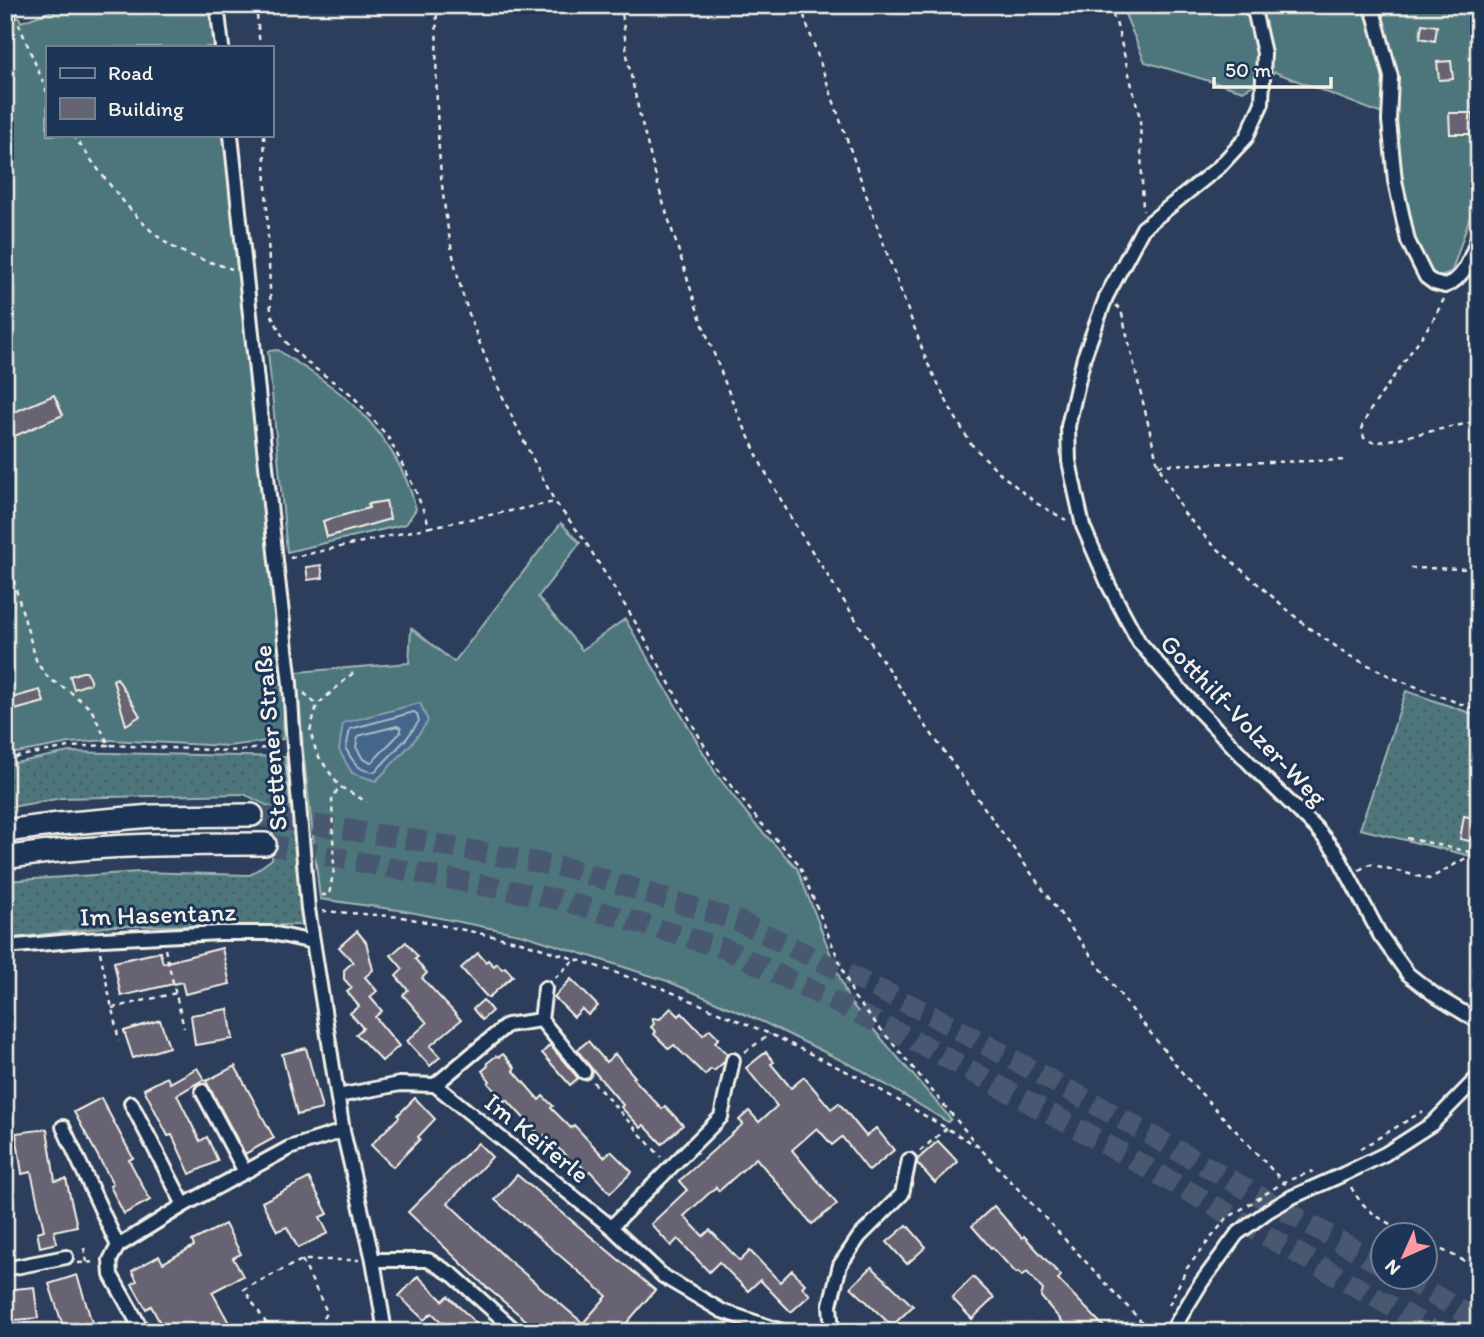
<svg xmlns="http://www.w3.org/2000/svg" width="1484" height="1337" viewBox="0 0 1484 1337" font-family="Itim,sans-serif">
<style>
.grass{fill:url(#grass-dots);stroke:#a0b4b2;stroke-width:2}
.garden{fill:#4d767b;stroke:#a0b4b2;stroke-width:2}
.water{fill:#44668b;stroke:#8a9eb0;stroke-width:2}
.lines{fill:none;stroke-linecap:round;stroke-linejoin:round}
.shore{stroke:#aeb9c3;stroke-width:2}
.building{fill:#676472;stroke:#f4f1e8;stroke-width:2}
.trunk-tunnel{stroke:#4a5971;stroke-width:21;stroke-dasharray:21 10;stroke-linecap:butt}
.minor-casing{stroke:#f4f1e8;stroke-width:18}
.trunk-casing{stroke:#f4f1e8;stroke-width:26}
.path{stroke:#f4f1e8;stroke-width:2.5;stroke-dasharray:5 5;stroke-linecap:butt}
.minor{stroke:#1d3557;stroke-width:12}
.trunk{stroke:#1d3557;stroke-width:21}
.labels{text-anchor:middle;stroke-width:6;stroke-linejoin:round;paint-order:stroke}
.street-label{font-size:26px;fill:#f4f1e8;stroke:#1d3557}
</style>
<defs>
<pattern id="grass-dots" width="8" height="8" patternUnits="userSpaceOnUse" patternTransform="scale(1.75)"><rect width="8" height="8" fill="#4d767b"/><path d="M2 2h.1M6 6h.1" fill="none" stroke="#4b5f60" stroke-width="1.8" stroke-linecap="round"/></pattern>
</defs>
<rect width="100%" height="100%" fill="#2c3e5c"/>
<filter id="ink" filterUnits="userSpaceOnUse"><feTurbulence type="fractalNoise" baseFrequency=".0143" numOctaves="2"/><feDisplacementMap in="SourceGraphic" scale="14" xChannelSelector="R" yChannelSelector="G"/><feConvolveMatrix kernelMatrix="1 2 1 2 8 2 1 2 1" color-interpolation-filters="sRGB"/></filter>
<g filter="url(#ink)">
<g class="grass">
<polygon points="1406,691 1479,716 1479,858 1360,829"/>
<polygon points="69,752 285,757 303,925 114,926 5,939 5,881 139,872 250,875 272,859 274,809 244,794 62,798 5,808 5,765"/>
</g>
<g class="garden">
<polygon points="5,5 14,5 21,22 69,5 215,5 219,47 47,47 47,135 227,135 285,681 283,739 228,746 108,740 70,743 5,755"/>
<polygon points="1121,5 1479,5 1479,189 1452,271 1441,277 1430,274 1414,236 1403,181 1395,119 1275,72 1243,91 1145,62"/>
<path d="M278 350C301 366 327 381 348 400 380 428 406 468 416 509L406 524 287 552 268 351Z"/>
<polygon points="561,523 580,543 538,597 582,650 625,619 716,774 755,824 797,868 849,1001 951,1119 948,1122 861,1070 765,1023 667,981 524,935 405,911 320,899 303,749 297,672 409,663 411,628 454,662"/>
</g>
<polygon class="water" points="420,703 428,721 413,742 376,781 352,773 339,750 343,723"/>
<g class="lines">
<g class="shore">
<path d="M414 712 417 714 419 721 407 738 375 772C359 772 353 762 346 749L350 729Z"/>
<polygon points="397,726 401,728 401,732 373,761 370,762 363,759 356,747 358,736"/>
</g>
</g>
<g class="building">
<polygon points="1422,24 1437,26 1435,41 1420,38"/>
<polygon points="1451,61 1453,79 1439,80 1437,62"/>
<polygon points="1449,113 1473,113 1474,134 1450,134"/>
<polygon points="54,395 63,415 8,439 5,432 5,416"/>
<polygon points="386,501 390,519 327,537 323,521 369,508 368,504"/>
<polygon points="321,565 323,578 308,580 306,567"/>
<polygon points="82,672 87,672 91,683 74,689 70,676"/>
<polygon points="117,678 140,716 126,725 113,680"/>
<polygon points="40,690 44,702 11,711 8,699"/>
<polygon points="1464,816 1479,819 1479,843 1460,839"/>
<polygon points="357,931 366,942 373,970 365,977 377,991 370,997 382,1011 375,1017 399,1046 382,1061 356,1034 363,1028 350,1013 359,1006 347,992 352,988 344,979 344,970 353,962 339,947"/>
<polygon points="406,942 418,957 415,959 427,973 422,978 461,1020 430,1046 440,1057 430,1066 407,1041 427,1023 403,995 408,990 396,976 403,969 391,955"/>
<polygon points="222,948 230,984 185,994 182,982 121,996 114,962 160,952 163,963"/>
<polygon points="478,953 486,962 488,960 494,966 497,963 502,969 505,967 513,976 488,998 461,968"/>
<polygon points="571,979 598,1006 588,1015 582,1009 574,1017 554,997"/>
<polygon points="483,1000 492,1011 482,1020 473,1009"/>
<polygon points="671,1008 679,1016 682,1013 703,1035 710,1029 719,1038 715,1042 727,1054 724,1062 714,1071 711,1069 705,1075 674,1045 669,1049 654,1034 656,1032 651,1027 654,1024 652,1018 660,1019"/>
<polygon points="228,1009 233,1039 195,1045 191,1015"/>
<polygon points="160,1020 169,1047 133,1058 124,1031"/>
<polygon points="588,1041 606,1062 615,1054 635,1077 633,1078 662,1109 665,1106 683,1125 662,1144 644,1125 641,1128 621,1107 623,1105 593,1070 577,1050"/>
<polygon points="550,1045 578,1078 570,1085 542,1053"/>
<polygon points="306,1048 322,1109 297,1115 282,1054"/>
<polygon points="766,1052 774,1062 771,1064 791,1088 804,1077 831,1109 839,1103 866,1136 876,1128 894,1150 869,1171 842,1137 832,1145 817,1128 792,1150 837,1204 812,1224 756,1158 719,1191 716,1187 684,1216 703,1236 710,1230 740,1261 750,1251 780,1282 792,1270 805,1284 802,1287 810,1295 791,1312 760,1280 748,1291 719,1262 709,1272 678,1239 671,1246 651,1224 687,1190 679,1181 743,1124 739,1120 749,1111 759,1122 777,1106 746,1068"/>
<polygon points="503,1054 515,1068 513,1070 539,1100 543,1096 553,1106 551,1108 571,1128 574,1125 604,1157 611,1151 632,1172 610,1193 590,1171 587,1173 578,1162 575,1165 545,1135 542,1138 507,1100 505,1102 488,1083 490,1081 482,1071 488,1066 487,1063 496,1056 499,1057"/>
<polygon points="235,1066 274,1138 245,1154 206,1081"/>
<polygon points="197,1068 204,1079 177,1095 200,1141 207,1137 218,1161 190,1174 172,1135 168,1136 144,1089 167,1077 170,1083"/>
<polygon points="101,1098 133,1158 129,1160 150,1200 124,1214 110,1186 113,1184 74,1112"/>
<polygon points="415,1098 435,1119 418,1137 420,1139 393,1167 371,1145 399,1117 398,1115"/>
<polygon points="47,1129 55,1181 66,1179 77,1226 54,1231 57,1243 40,1247 37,1232 44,1230 31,1172 22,1174 16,1133"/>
<polygon points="938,1141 958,1162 935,1183 917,1163 918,1159"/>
<polygon points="478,1143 492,1157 448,1203 506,1258 583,1323 607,1296 495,1200 517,1175 655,1290 619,1332 540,1332 485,1286 408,1212"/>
<polygon points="309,1178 328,1214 320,1217 328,1233 298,1248 287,1227 277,1231 262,1202"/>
<polygon points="994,1206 1022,1238 1024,1236 1061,1276 1058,1279 1109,1332 1071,1332 1041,1297 1043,1290 1027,1272 1022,1276 1018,1272 1016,1273 992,1247 991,1248 972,1226"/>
<polygon points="225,1224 241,1254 233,1258 243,1276 212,1292 234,1332 220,1332 214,1321 195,1332 165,1332 151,1306 146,1309 132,1284 137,1281 132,1271 159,1256 163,1263 194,1246 192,1241"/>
<polygon points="907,1225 926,1247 907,1264 887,1242"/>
<polygon points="872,1267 913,1306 892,1326 851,1287"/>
<polygon points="77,1275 95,1332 65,1332 49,1284"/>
<polygon points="418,1276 443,1301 448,1296 479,1326 474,1332 452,1332 432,1313 424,1320 399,1296"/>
<polygon points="973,1277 994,1298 972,1319 952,1298"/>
<polygon points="34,1287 38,1318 5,1321 5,1290"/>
</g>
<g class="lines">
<g class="trunk-tunnel">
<polyline points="252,815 415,840 572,869 740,922 931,1015 1102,1108 1382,1265"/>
<polyline points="265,844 561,900 726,949 921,1044 1086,1133 1436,1332"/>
<polyline points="1404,1278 1479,1321"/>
</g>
<g class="minor-casing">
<g id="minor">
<polyline points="217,5 222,47"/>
<polyline points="1249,5 1255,14 1264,53 1262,103 1246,138 1219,167 1143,228 1106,297 1084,357 1068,426 1069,461 1075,490 1083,526 1109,586 1139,642 1198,710 1258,772 1316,828 1336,852 1380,935 1408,974 1436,996 1479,1022"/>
<path d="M1369 5 1375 17 1391 77 1389 121 1395 181 1408 241 1426 277 1434 283 1445 286C1466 278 1471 255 1479 236"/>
<polyline points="231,135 276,561 290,684 294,746 308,909 343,1131 373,1260 385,1332"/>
<polyline points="5,947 83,940 220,933 272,933 313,942"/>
<polyline points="541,1020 584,1072"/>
<polyline points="435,1085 507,1025 541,1020 545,988"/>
<polyline points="202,1091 245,1172"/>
<polyline points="338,1096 400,1084 435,1085 611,1227 663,1276 722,1311 785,1332"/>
<polyline points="131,1103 184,1205"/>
<polyline points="63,1127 118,1246"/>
<polyline points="611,1227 721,1117 733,1060"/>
<polyline points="373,1260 428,1260 453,1275 517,1332"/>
<polyline points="5,1269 66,1257"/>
<polyline points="143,1332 111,1275 110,1260 118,1246 184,1205 289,1148 343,1131"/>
<polyline points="832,1332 830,1305 840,1265 859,1237 902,1194 909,1160"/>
<polyline points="1171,1332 1201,1283 1237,1234 1268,1211 1292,1197 1344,1174 1385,1154 1432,1124 1479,1076"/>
</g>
</g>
<g class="trunk-casing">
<g id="trunk">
<polyline points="5,831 59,824 152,816 252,815"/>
<path d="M5 858C91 844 178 844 265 844"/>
</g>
</g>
<g class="path">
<polyline points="11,5 47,92"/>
<polyline points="256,5 260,47"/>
<path d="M437 5C435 99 436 201 462 292 484 365 520 434 555 502"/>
<polyline points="621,5 628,62 640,116 659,189 698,312 731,398 762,466 794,523 858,623 918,715 1056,908 1125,1001 1185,1076 1286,1185"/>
<polyline points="802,5 805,19 877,226 927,362 950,408 971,444 1002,475 1036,503 1066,520"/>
<polyline points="1108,5 1116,22 1140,118 1143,211"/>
<path d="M73 135C97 168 130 215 161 239 181 255 208 261 232 269"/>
<polyline points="264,135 271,314 285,341 306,362 352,395 388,437 414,487 430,527 555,502 583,538 634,620 717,768 758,820 799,864 854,997 979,1147"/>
<polyline points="1444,299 1433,320 1369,412 1362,427 1364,438 1372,442 1380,442 1479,421"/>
<polyline points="1116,305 1121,310 1158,465 1184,513 1211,543 1306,626 1350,656 1396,679 1479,711"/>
<polyline points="1158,465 1348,460"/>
<polyline points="5,551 37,663 49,679 68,690 91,709 109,745 228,751 279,747"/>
<polyline points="290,558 430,527"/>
<polyline points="1410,568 1479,569"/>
<polyline points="353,673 317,705 310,731 317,754 339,786 367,802"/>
<polyline points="304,693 317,705"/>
<polyline points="5,759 69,747 109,745"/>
<polyline points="1407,838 1475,853"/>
<polyline points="1359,870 1370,864 1429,879 1475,853"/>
<polyline points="321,895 329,895 334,869 332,800 339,786"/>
<polyline points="322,911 402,917 521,942 575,959 664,989 770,1034 858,1077 979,1147 1151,1332"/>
<polyline points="165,949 184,1028"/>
<polyline points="100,952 119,1041"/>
<polyline points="555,978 575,959"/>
<polyline points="112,1008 176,993"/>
<polyline points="745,1052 770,1034"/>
<polyline points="1470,1064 1474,1059 1479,1042"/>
<polyline points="593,1082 661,1157"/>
<polyline points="1360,1149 1423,1111"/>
<polyline points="920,1151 947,1128"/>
<path d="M1351 1187C1366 1215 1387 1222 1414 1236"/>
<polyline points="1424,1241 1479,1268"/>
<polyline points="84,1248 87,1262"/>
<polyline points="302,1260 327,1312 314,1332"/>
<polyline points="78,1263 96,1262"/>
<polyline points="1169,1305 1187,1268 1226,1219 1284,1182 1313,1171"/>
<polyline points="272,1332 244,1289 302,1260 359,1260"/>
</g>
<use href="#minor" class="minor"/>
<use href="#trunk" class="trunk"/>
</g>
</g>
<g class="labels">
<g class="street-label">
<text transform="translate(1244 720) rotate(46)" y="9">Gotthilf-Volzer-Weg</text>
<text transform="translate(270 738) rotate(-95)" y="9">Stettener Straße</text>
<text transform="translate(158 914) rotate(-2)" y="9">Im Hasentanz</text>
<text transform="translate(537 1138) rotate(39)" y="9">Im Keiferle</text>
</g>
</g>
<rect width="1484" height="1337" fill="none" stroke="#1d3557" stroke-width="28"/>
<rect x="14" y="14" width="1456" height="1309" fill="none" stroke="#f4f1e8" stroke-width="2.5" filter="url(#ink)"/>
<rect x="46" y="46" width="228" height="91" fill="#1d3557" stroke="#738091" stroke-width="2"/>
<rect x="60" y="68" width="35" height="10" fill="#1d3557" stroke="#738091" stroke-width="2"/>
<text x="108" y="80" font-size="21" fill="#f4f1e8">Road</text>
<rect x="60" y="98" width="35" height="21" fill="#676472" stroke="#738091" stroke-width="2"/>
<text x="108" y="116" font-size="21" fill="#f4f1e8">Building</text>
<g transform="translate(1404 1256) rotate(225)"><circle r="33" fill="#1d3557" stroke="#738091" stroke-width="2"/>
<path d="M0-5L12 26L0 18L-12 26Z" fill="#ff9aa2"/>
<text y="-10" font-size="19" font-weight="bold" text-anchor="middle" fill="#f4f1e8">N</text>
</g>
<path d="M1214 77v10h117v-10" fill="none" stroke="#f4f1e8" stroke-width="3.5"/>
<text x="1225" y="77" font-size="21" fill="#f4f1e8" stroke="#1d3557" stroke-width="5" paint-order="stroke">50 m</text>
</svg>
